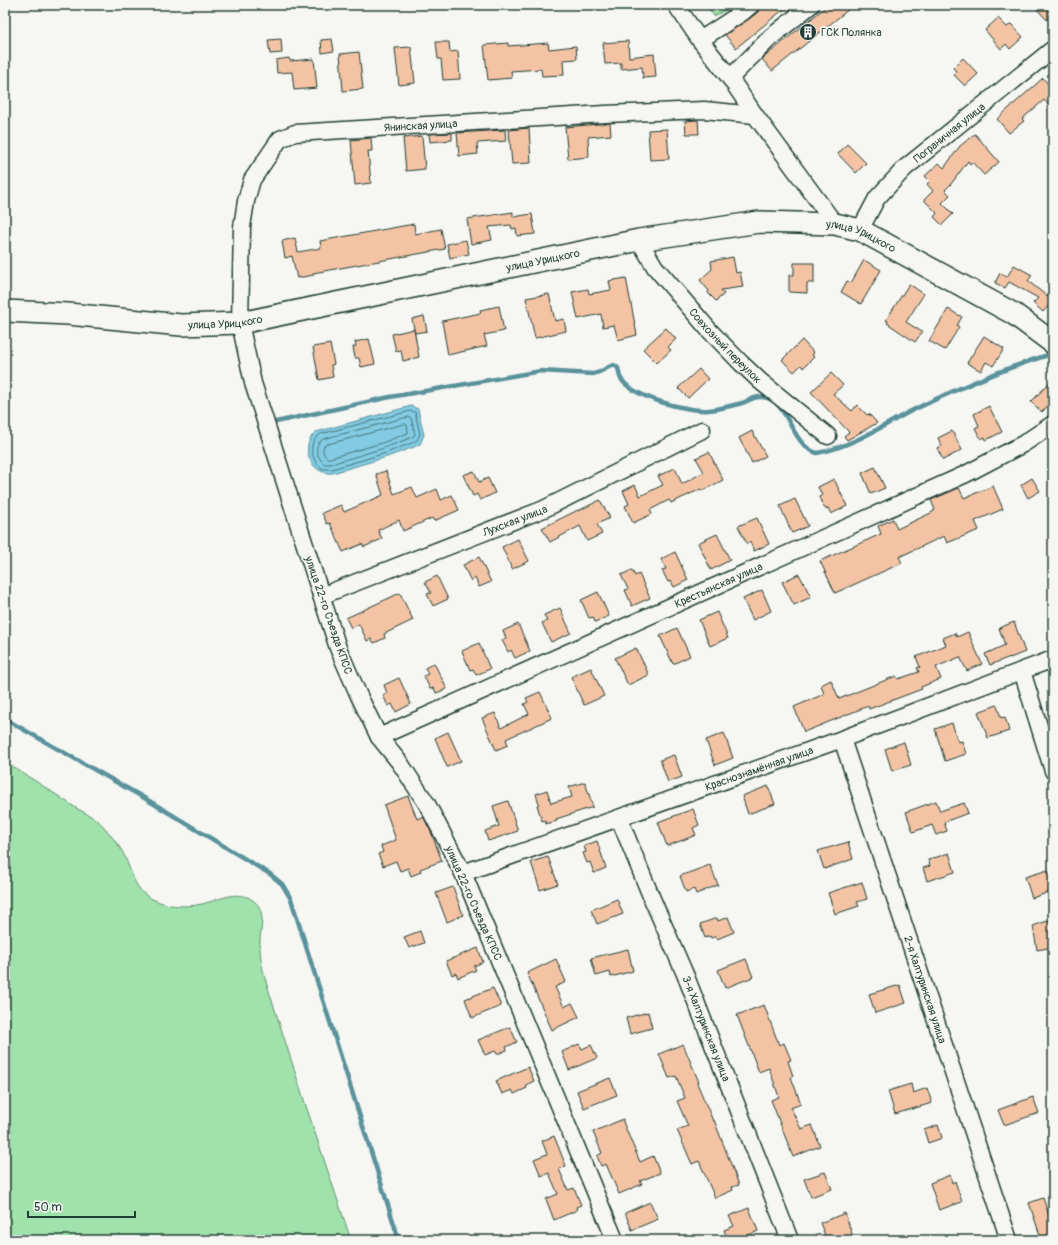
<svg xmlns="http://www.w3.org/2000/svg" width="1058" height="1245" viewBox="0 0 1058 1245" font-family="Pangolin,sans-serif">
<style>
.green{fill:#a0e2ab;stroke:#609070}
.water{fill:#82cbe2;stroke:#5a929c}
.lines{fill:none;stroke-linecap:round;stroke-linejoin:round}
.shore{stroke:#47767a;stroke-width:1}
.stream{stroke:#5a929c;stroke-width:4.5}
.building{fill:#f4c3a4;stroke:#1f3d34}
.minor-casing{stroke:#1f3d34;stroke-width:19}
.major-casing{stroke:#1f3d34;stroke-width:24}
.minor{stroke:#f6f6f2;stroke-width:16}
.major{stroke:#f6f6f2;stroke-width:21}
.labels{text-anchor:middle;stroke-width:3.5;stroke-linejoin:round;paint-order:stroke}
.poi-label{font-size:11px;fill:#1f3d34;stroke:#f6f6f2;text-anchor:start}
.street-label{font-size:11px;fill:#1f3d34;stroke:#f6f6f2}
</style>
<rect width="100%" height="100%" fill="#f6f6f2"/>
<filter id="ink" filterUnits="userSpaceOnUse"><feTurbulence type="fractalNoise" baseFrequency=".025" numOctaves="2"/><feDisplacementMap in="SourceGraphic" scale="8" xChannelSelector="R" yChannelSelector="G"/><feConvolveMatrix kernelMatrix="1 2 1 2 8 2 1 2 1" color-interpolation-filters="sRGB"/></filter>
<g filter="url(#ink)">
<g class="green">
<polygon points="706,5 736,5 714,16"/>
<path d="M5 762C29 777 53 792 76 808 85 813 98 819 104 827 110 834 117 843 122 851 133 871 132 892 157 901 171 907 187 907 202 904 220 900 240 887 256 903 267 914 259 932 260 946 260 958 263 971 266 982L306 1106 351 1240H5Z"/>
</g>
<path class="water" d="M411 406 418 409 424 435 420 444 414 447 387 457 333 473C311 476 298 446 316 432Z"/>
<g class="lines">
<g class="shore">
<path d="M411 411 415 412 420 434 417 440 412 443 386 453 332 469H323C311 461 306 442 321 434Z"/>
<path d="M409 417 411 418 415 434 413 437 410 438 384 448 331 464H325C317 458 312 445 323 439Z"/>
<path d="M405 424 407 425 408 433 382 443 330 458H327C323 454 321 449 325 445Z"/>
</g>
<g class="stream">
<path d="M276 422 390 397 541 371 593 374C601 373 606 367 614 365L618 368C619 371 619 374 620 377 630 397 688 412 709 410 720 409 731 406 742 403 747 402 753 397 759 397 788 394 789 445 817 453 848 448 881 427 909 412 954 390 999 370 1048 355"/>
<polyline points="5,719 146,799 270,874 282,884 291,899 399,1240"/>
</g>
</g>
<g class="building">
<polygon points="761,5 789,5 736,48 725,35 749,19 758,12"/>
<polygon points="828,5 854,5 772,71 762,59"/>
<polygon points="1033,5 1053,5 1053,15 1047,20"/>
<polygon points="998,18 1007,27 1011,24 1023,37 1010,49 1006,44 1001,49 985,30"/>
<polygon points="281,39 282,53 270,54 268,40"/>
<polygon points="332,39 334,51 322,53 321,40"/>
<polygon points="628,41 629,57 654,54 656,77 643,78 642,67 621,69 621,63 605,64 603,43"/>
<polygon points="436,42 449,42 450,52 458,51 460,79 443,80 441,59 438,59"/>
<polygon points="508,43 508,46 548,43 549,49 576,46 577,59 563,60 564,75 542,76 541,69 511,71 512,78 488,80 484,45"/>
<polygon points="411,47 415,83 399,85 395,48"/>
<polygon points="359,52 363,89 343,91 340,54"/>
<polygon points="289,58 290,61 314,59 317,88 294,90 292,72 277,73 276,60"/>
<polygon points="963,58 978,74 965,86 954,75 957,72 953,68"/>
<polygon points="1043,78 1053,90 1053,110 1044,100 1022,119 1024,121 1009,133 997,119"/>
<polygon points="698,120 699,134 686,134 685,121"/>
<polygon points="610,123 611,135 588,137 589,157 568,159 565,127"/>
<polygon points="529,128 531,163 512,164 509,130"/>
<polygon points="667,129 669,159 650,160 648,130"/>
<polygon points="505,130 506,141 477,143 478,154 459,156 457,133"/>
<polygon points="452,133 452,140 430,142 429,134"/>
<polygon points="975,134 999,162 984,175 972,162 970,164 968,161 951,184 945,190 950,195 942,203 953,214 942,225 934,217 937,213 924,200 933,191 927,184 930,181 925,176 939,163 944,168 960,146"/>
<polygon points="422,136 425,169 406,171 403,138"/>
<polygon points="371,138 372,151 368,151 371,183 355,185 351,140"/>
<polygon points="847,144 866,163 856,173 838,154"/>
<polygon points="513,212 513,217 532,214 535,234 517,236 516,228 512,229 511,225 489,227 492,240 471,244 467,219"/>
<polygon points="414,224 415,234 441,229 445,249 313,273 314,275 297,278 292,256 285,258 282,241 295,238 298,252 321,248 320,241"/>
<polygon points="466,240 469,254 450,258 447,244"/>
<polygon points="733,257 736,273 740,272 743,287 721,290 724,294 716,301 708,293 709,291 700,280 712,269 711,261"/>
<polygon points="864,260 881,270 861,304 841,292 847,281 851,283"/>
<polygon points="794,263 814,263 814,283 807,283 807,293 789,292 789,275 794,275"/>
<polygon points="1014,265 1032,275 1028,281 1053,301 1043,312 1033,303 1038,298 1009,282 1005,288 995,283 1000,273 1007,277"/>
<polygon points="626,278 637,335 618,340 614,325 603,327 601,314 578,319 572,292 588,289 589,294 611,290 609,281"/>
<polygon points="909,284 924,294 906,322 922,332 915,342 887,323 888,321 886,320"/>
<polygon points="549,294 555,321 564,319 566,331 535,338 526,298"/>
<polygon points="499,306 504,331 484,335 487,346 448,355 442,321 481,313 480,310"/>
<polygon points="948,309 962,317 957,325 959,327 945,350 929,341"/>
<polygon points="424,316 427,331 415,333 412,319"/>
<polygon points="666,328 676,339 668,347 671,350 657,363 643,349"/>
<polygon points="414,329 419,357 403,361 401,350 396,351 392,334"/>
<polygon points="984,336 1004,349 993,366 986,362 981,371 967,363"/>
<polygon points="369,339 375,364 361,367 359,358 355,358 353,347 356,346 355,342"/>
<polygon points="802,340 814,353 812,355 814,357 803,368 801,365 794,372 782,360"/>
<polygon points="330,344 334,364 331,365 333,377 319,380 313,347"/>
<polygon points="699,369 708,379 688,398 678,388"/>
<polygon points="831,373 843,385 833,394 852,411 857,405 867,415 869,414 877,423 847,440 844,436 849,432 811,392"/>
<polygon points="1053,379 1053,400 1042,412 1031,402"/>
<polygon points="989,406 1002,432 986,440 985,437 981,439 975,428 979,426 974,414"/>
<polygon points="752,431 766,456 752,463 739,438"/>
<polygon points="952,431 962,450 943,460 937,448 942,446 938,438"/>
<polygon points="709,452 723,480 702,491 701,489 671,503 669,500 650,510 652,514 633,523 625,506 629,504 623,491 635,485 640,496 663,485 658,476 675,468 682,484 704,472 696,458"/>
<polygon points="875,467 885,488 871,494 862,473"/>
<polygon points="386,471 394,494 412,487 417,498 437,489 441,500 452,495 459,510 434,521 432,518 403,531 399,520 378,530 382,539 364,547 362,544 343,552 330,523 327,524 322,513 341,505 344,512 383,495 376,474"/>
<polygon points="474,471 479,482 488,478 495,493 480,500 477,494 473,496 463,475"/>
<polygon points="1032,478 1040,491 1028,498 1021,485"/>
<polygon points="834,479 847,506 831,514 828,508 825,509 819,497 822,495 818,487"/>
<polygon points="993,486 1003,509 975,521 979,530 947,543 944,536 899,557 902,563 835,593 820,561 881,534 878,526 893,519 897,529 933,512 933,511 935,510 931,500 959,488 964,498"/>
<polygon points="795,499 808,526 792,533 780,506"/>
<polygon points="600,500 610,518 597,524 602,534 587,541 580,526 550,542 542,528 578,510 578,511"/>
<polygon points="757,518 769,544 754,551 750,542 747,544 738,526"/>
<polygon points="717,534 730,560 711,570 698,543"/>
<polygon points="518,539 529,561 512,569 502,547"/>
<polygon points="675,552 688,580 674,587 671,581 668,582 662,570 666,569 661,559"/>
<polygon points="479,557 491,582 479,587 475,578 471,581 463,565"/>
<polygon points="632,570 635,576 639,574 650,598 632,606 625,590 628,589 621,575"/>
<polygon points="799,574 811,597 794,605 782,582"/>
<polygon points="437,576 448,599 433,606 427,594 431,593 425,582"/>
<polygon points="762,590 771,611 753,620 743,599"/>
<polygon points="598,592 609,616 595,622 593,617 589,618 581,600"/>
<polygon points="400,593 413,620 384,634 385,638 374,643 371,639 367,641 359,624 351,628 346,618"/>
<polygon points="560,608 571,633 551,642 542,623 547,621 544,615"/>
<polygon points="717,612 728,638 710,646 699,620"/>
<polygon points="1014,622 1025,652 1010,658 1010,657 990,665 985,654 1005,645 999,628"/>
<polygon points="518,624 530,651 515,658 511,650 508,652 502,640 506,638 503,631"/>
<polygon points="677,628 690,656 673,664 660,636"/>
<polygon points="968,632 982,664 967,671 960,657 936,667 941,679 921,687 922,689 869,709 868,706 804,732 794,707 824,694 821,685 831,680 839,699 896,676 898,679 919,672 917,668 920,667 916,657 946,645 943,638 955,633 957,637"/>
<polygon points="479,643 490,669 476,675 473,669 470,670 462,651"/>
<polygon points="636,648 649,675 628,685 615,658"/>
<polygon points="434,663 447,689 436,693 434,688 430,689 424,676 428,674 425,668"/>
<polygon points="591,668 604,696 584,705 571,677"/>
<polygon points="399,678 411,704 396,712 392,704 388,706 383,695 387,693 384,685"/>
<polygon points="540,692 552,718 506,739 508,745 496,750 482,718 495,713 501,728 529,714 524,704 528,702 526,698"/>
<polygon points="997,705 1001,718 1005,717 1009,731 988,738 978,712"/>
<polygon points="952,723 958,742 962,741 966,754 945,761 935,729"/>
<polygon points="448,732 461,761 447,767 435,738"/>
<polygon points="724,733 733,758 715,765 706,740"/>
<polygon points="904,742 911,765 892,771 885,749"/>
<polygon points="674,755 682,777 668,782 660,760"/>
<polygon points="585,782 593,807 556,819 557,821 546,824 545,820 542,821 537,805 539,804 536,794 547,790 551,803 572,797 569,787"/>
<polygon points="768,786 775,804 748,814 742,796"/>
<polygon points="408,796 417,819 423,816 431,832 442,861 420,869 421,872 411,876 408,868 400,871 396,861 383,866 378,854 383,852 381,846 396,840 384,805"/>
<polygon points="508,801 518,831 488,841 485,831 499,826 493,806"/>
<polygon points="936,801 940,811 964,803 968,813 944,822 947,831 936,835 932,825 913,832 906,812"/>
<polygon points="693,809 699,825 693,828 696,835 667,846 658,822"/>
<polygon points="597,841 606,868 594,873 590,862 587,863 583,853 586,852 584,846"/>
<polygon points="848,842 853,859 824,869 818,851"/>
<polygon points="949,853 955,872 927,881 923,868 930,866 928,860"/>
<polygon points="548,857 558,884 540,890 531,862"/>
<polygon points="710,865 718,885 696,894 694,889 686,892 680,876"/>
<polygon points="1048,870 1053,885 1053,891 1032,898 1025,877"/>
<polygon points="862,882 867,899 857,902 859,906 835,914 828,893"/>
<polygon points="453,887 463,915 447,922 436,893"/>
<polygon points="617,899 623,914 597,924 591,910"/>
<polygon points="728,917 734,932 717,939 716,936 711,938 710,936 705,938 700,924 717,918 718,921"/>
<polygon points="1053,919 1053,947 1037,950 1033,926"/>
<polygon points="420,931 424,943 409,948 404,937"/>
<polygon points="478,948 483,962 474,966 476,970 458,978 456,973 452,975 446,961"/>
<polygon points="628,949 633,971 611,977 610,972 596,976 591,958"/>
<polygon points="556,959 566,982 555,987 564,1007 572,1003 579,1017 552,1030 527,973"/>
<polygon points="746,959 753,977 725,988 718,970"/>
<polygon points="900,985 906,1003 875,1013 869,994"/>
<polygon points="493,988 501,1006 472,1018 465,999"/>
<polygon points="764,1005 779,1045 784,1043 791,1060 788,1061 793,1076 791,1077 801,1104 791,1108 801,1129 812,1125 820,1146 793,1157 771,1100 779,1097 769,1068 759,1072 737,1015"/>
<polygon points="648,1012 652,1028 630,1034 626,1018"/>
<polygon points="510,1027 517,1042 506,1047 507,1050 497,1054 495,1051 485,1055 478,1040"/>
<polygon points="579,1044 582,1049 591,1045 597,1058 569,1070 562,1052"/>
<polygon points="683,1044 699,1082 697,1083 713,1121 714,1120 739,1185 732,1187 733,1190 715,1198 699,1161 692,1164 677,1130 688,1126 677,1101 685,1098 676,1076 669,1078 659,1054"/>
<polygon points="528,1067 534,1081 526,1085 527,1088 514,1094 512,1090 502,1094 496,1081"/>
<polygon points="610,1078 617,1095 584,1108 577,1091"/>
<polygon points="911,1084 913,1093 927,1088 932,1103 895,1114 888,1091"/>
<polygon points="1033,1097 1039,1113 1004,1125 998,1110"/>
<polygon points="623,1119 623,1122 640,1162 653,1156 660,1173 640,1181 642,1184 619,1194 606,1164 601,1166 597,1156 602,1153 593,1132"/>
<polygon points="938,1125 942,1138 928,1143 924,1130"/>
<polygon points="554,1136 566,1166 559,1169 568,1190 574,1188 581,1205 576,1207 577,1210 554,1220 546,1199 558,1194 549,1173 541,1176 534,1159 547,1154 542,1141"/>
<polygon points="825,1172 832,1189 811,1197 804,1179"/>
<polygon points="950,1175 952,1183 955,1181 962,1202 939,1210 930,1183"/>
<polygon points="1043,1198 1053,1227 1053,1234 1041,1238 1029,1203"/>
<polygon points="650,1202 658,1219 632,1230 625,1213"/>
<polygon points="749,1208 758,1231 738,1240 728,1240 724,1230 734,1226 729,1216"/>
<polygon points="845,1213 854,1240 827,1240 820,1223"/>
</g>
<g class="lines">
<g class="minor-casing">
<g id="minor">
<polyline points="676,5 700,40 730,78 755,115 835,224"/>
<polyline points="700,40 743,12 751,5"/>
<polyline points="730,78 771,37 811,5"/>
<path id="s1" d="M860 230 877 198 905 168 1053 49"/>
<path id="s2" d="M639 240 655 267 709 330 741 363 760 381 828 436"/>
<path id="s3" d="M321 596 544 509 702 430"/>
<polyline points="1022,671 1053,771"/>
<path id="s4" d="M379 737 966 474 1023 444 1053 424"/>
<path id="s5" d="M842 739 1009 1240"/>
<path id="s6" d="M619 818 653 901 685 974 790 1240"/>
<path id="s7" d="M463 873 842 739 1053 659"/>
<path id="s8" d="M615 1240 463 873 427 804 400 763 379 737 359 696 338 648 253 383 240 323 242 227 246 201 252 180 273 149 280 139 295 133 605 114 704 110 755 115"/>
</g>
</g>
<g class="major-casing">
<g id="major">
<path id="s9" d="M5 311 68 314 181 325 240 323 639 240 759 222 835 224 860 230 1014 314 1053 343"/>
</g>
</g>
<use href="#minor" class="minor"/>
<use href="#major" class="major"/>
</g>
</g>
<defs>
<g id="building-disc" transform="scale(0.9)"><circle r="9.5" fill="#1f3d34" stroke="#f6f6f2"/><path d="M-4-6H4V6H1V3H-1V6H-4ZM-2.5-4.3h1.7v1.8h-1.7ZM.8-4.3h1.7v1.8H.8ZM-2.5-1h1.7V.8h-1.7ZM.8-1h1.7V.8H.8Z" fill="#fff"/></g>
</defs>
<g fill-rule="evenodd">
<use href="#building-disc" x="808" y="32"/>
</g>
<g class="labels">
<g class="poi-label">
<text x="821" y="36">ГСК Полянка</text>
</g>
<g class="street-label">
<text dy="4" stroke="none"><textPath href="#s8" startOffset="1331">Янинская улица</textPath></text>
<text dy="4" stroke="none"><textPath href="#s1" startOffset="134">Пограничная улица</textPath></text>
<text dy="4" stroke="none"><textPath href="#s9" startOffset="869">улица Урицкого</textPath></text>
<text dy="4" stroke="none"><textPath href="#s9" startOffset="545">улица Урицкого</textPath></text>
<text dy="4" stroke="none"><textPath href="#s9" startOffset="221">улица Урицкого</textPath></text>
<text dy="4" stroke="none"><textPath href="#s2" startOffset="137">Совхозный переулок</textPath></text>
<text dy="4" stroke="none"><textPath href="#s3" startOffset="208">Лухская улица</textPath></text>
<text dy="4" stroke="none"><textPath href="#s4" startOffset="372">Крестьянская улица</textPath></text>
<text transform="translate(329 615) rotate(71)" y="4">улица 22-го Съезда КПСС</text>
<text dy="4" stroke="none"><textPath href="#s7" startOffset="314">Краснознамённая улица</textPath></text>
<text transform="translate(474 903) rotate(66)" y="4">улица 22-го Съезда КПСС</text>
<text dy="4" stroke="none"><textPath href="#s5" startOffset="264">2-я Халтуринская улица</textPath></text>
<text dy="4" stroke="none"><textPath href="#s6" startOffset="228">3-я Халтуринская улица</textPath></text>
</g>
</g>
<rect width="1058" height="1245" fill="none" stroke="#f6f6f2" stroke-width="20"/>
<rect x="10" y="10" width="1038" height="1225" fill="none" stroke="#1f3d34" stroke-width="1.5" filter="url(#ink)"/>
<path d="M28 1211v6h107v-6" fill="none" stroke="#1f3d34" stroke-width="2"/>
<text x="34" y="1211" font-size="12" fill="#1f3d34" stroke="#f6f6f2" stroke-width="3" paint-order="stroke">50 m</text>
</svg>
